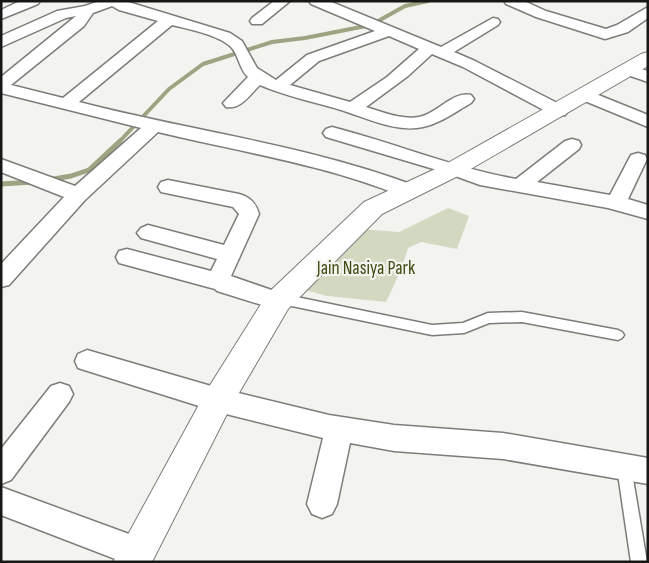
<svg xmlns="http://www.w3.org/2000/svg" width="649" height="563" viewBox="0 0 649 563" font-family="'Sofia Sans Condensed',sans-serif">
<style>
.green{fill:#d3d9c1}
.lines{fill:none;stroke-linecap:round;stroke-linejoin:round}
.stream-far1{stroke:#9da482;stroke-width:4}
.stream{stroke:#9da482;stroke-width:5}
.service-casing{stroke:#7c7d79;stroke-width:3}
.minor-casing{stroke:#7c7d79;stroke-width:3}
.tertiary-casing{stroke:#7c7d79;stroke-width:2}
.service{fill:#fff;fill-rule:evenodd}
.minor{fill:#fff;fill-rule:evenodd}
.tertiary{fill:#fff;fill-rule:evenodd}
.labels{text-anchor:middle;stroke-width:4.5;stroke-linejoin:round;paint-order:stroke}
.park-label{font-size:19px;fill:#414a12;stroke:#f3f4f0}
</style>
<rect width="100%" height="100%" fill="#f3f4f0"/>
<polygon class="green" points="448,208 469,216 457,249 421,242 408,248 401,270 386,302 327,296 294,287 360,229 399,232"/>
<g class="lines">
<polyline class="stream-far1" points="119,142 169,89 203,64 272,42 305,38 371,25 405,6 428,1"/>
<g class="stream">
<polyline points="48,180 71,176 89,170 120,141"/>
<polyline points="1,184 34,182"/>
</g>
<g class="service-casing">
<g id="service">
<polygon points="282,294 432,325 463,323 488,313 522,312 618,330 622,332 624,335 622,338 618,340 522,322 489,323 464,333 432,335 282,304 278,302 276,299 278,296"/>
<polygon points="624,460 629,462 631,467 647,562 631,562 617,467 619,462"/>
</g>
</g>
<g class="minor-casing">
<g id="minor">
<polygon points="20,1 40,1 38,4 1,19 1,10"/>
<path d="M99 1H125L230 33 242 41 257 68 276 80 307 55 375 31 311 4 309 1H329L441 47 493 18 498 19 500 22 498 25 454 52 475 61 565 107 568 111 565 115 559 116 553 115 463 67 432 54 408 76 366 107C383 112 401 120 419 117 437 114 452 91 471 95L474 99 471 103C455 112 441 123 423 127 396 133 367 118 341 110 314 102 286 96 260 85 250 94 241 110 226 107L223 103 248 77C239 69 239 55 231 47 219 35 188 29 172 25L79 102C191 131 307 145 416 186L419 191 416 196 409 198 402 196C322 164 241 152 158 132L85 200 9 285 1 287V264L64 197 1 172V159L75 186 141 128 1 93V77L76 16 66 18 1 47V36L57 11 85 6ZM112 6 119 10 158 21 63 98 11 85 84 26 93 13ZM389 36 419 49 387 77 350 102 290 85 319 61Z"/>
<polygon points="274,1 290,1 262,24 252,24 250,21 252,18"/>
<polygon points="504,1 524,1 546,11 606,29 617,25 648,7 648,18 628,32 605,39 536,17 506,4"/>
<polygon points="628,65 648,71 648,82 622,73 620,70 622,67"/>
<polygon points="586,90 648,115 648,127 580,99 577,95 580,91"/>
<path d="M332 127C394 143 454 168 516 179L565 141 572 139 579 141 581 145 579 149 537 182 610 195 631 155 638 153 645 155 647 159 628 199 648 205V219L608 208 480 185 447 173 326 137 323 133 326 129Z"/>
<path d="M168 180 239 194C250 197 256 203 259 214L231 276 286 295 290 301 286 307 278 310 217 291 215 289 119 263 116 257 119 251 127 249 211 271 217 259 141 238 137 233 141 228 148 225 224 245 239 214 233 207 161 192 158 187 161 182Z"/>
<polygon points="87,350 218,388 329,415 394,425 503,433 648,458 648,484 503,459 394,451 350,443 337,504 332,514 322,518 312,514 307,504 323,438 218,412 78,368 75,361 78,354"/>
<polygon points="60,383 69,386 73,394 69,402 11,480 1,484 1,449 51,386"/>
<polygon points="1,487 148,541 152,552 148,562 123,562 1,515"/>
</g>
</g>
<g class="tertiary-casing">
<polygon id="tertiary" points="648,52 648,66 462,174 382,214 288,309 229,410 152,562 113,562 207,390 268,293 364,202 446,164 641,54"/>
</g>
<use href="#service" class="service"/>
<use href="#minor" class="minor"/>
<use href="#tertiary" class="tertiary"/>
</g>
<g class="labels">
<g class="park-label">
<text x="366" y="274">Jain Nasiya Park</text>
</g>
</g>
<rect width="649" height="563" fill="none" stroke="#171816" stroke-width="5"/>
</svg>
